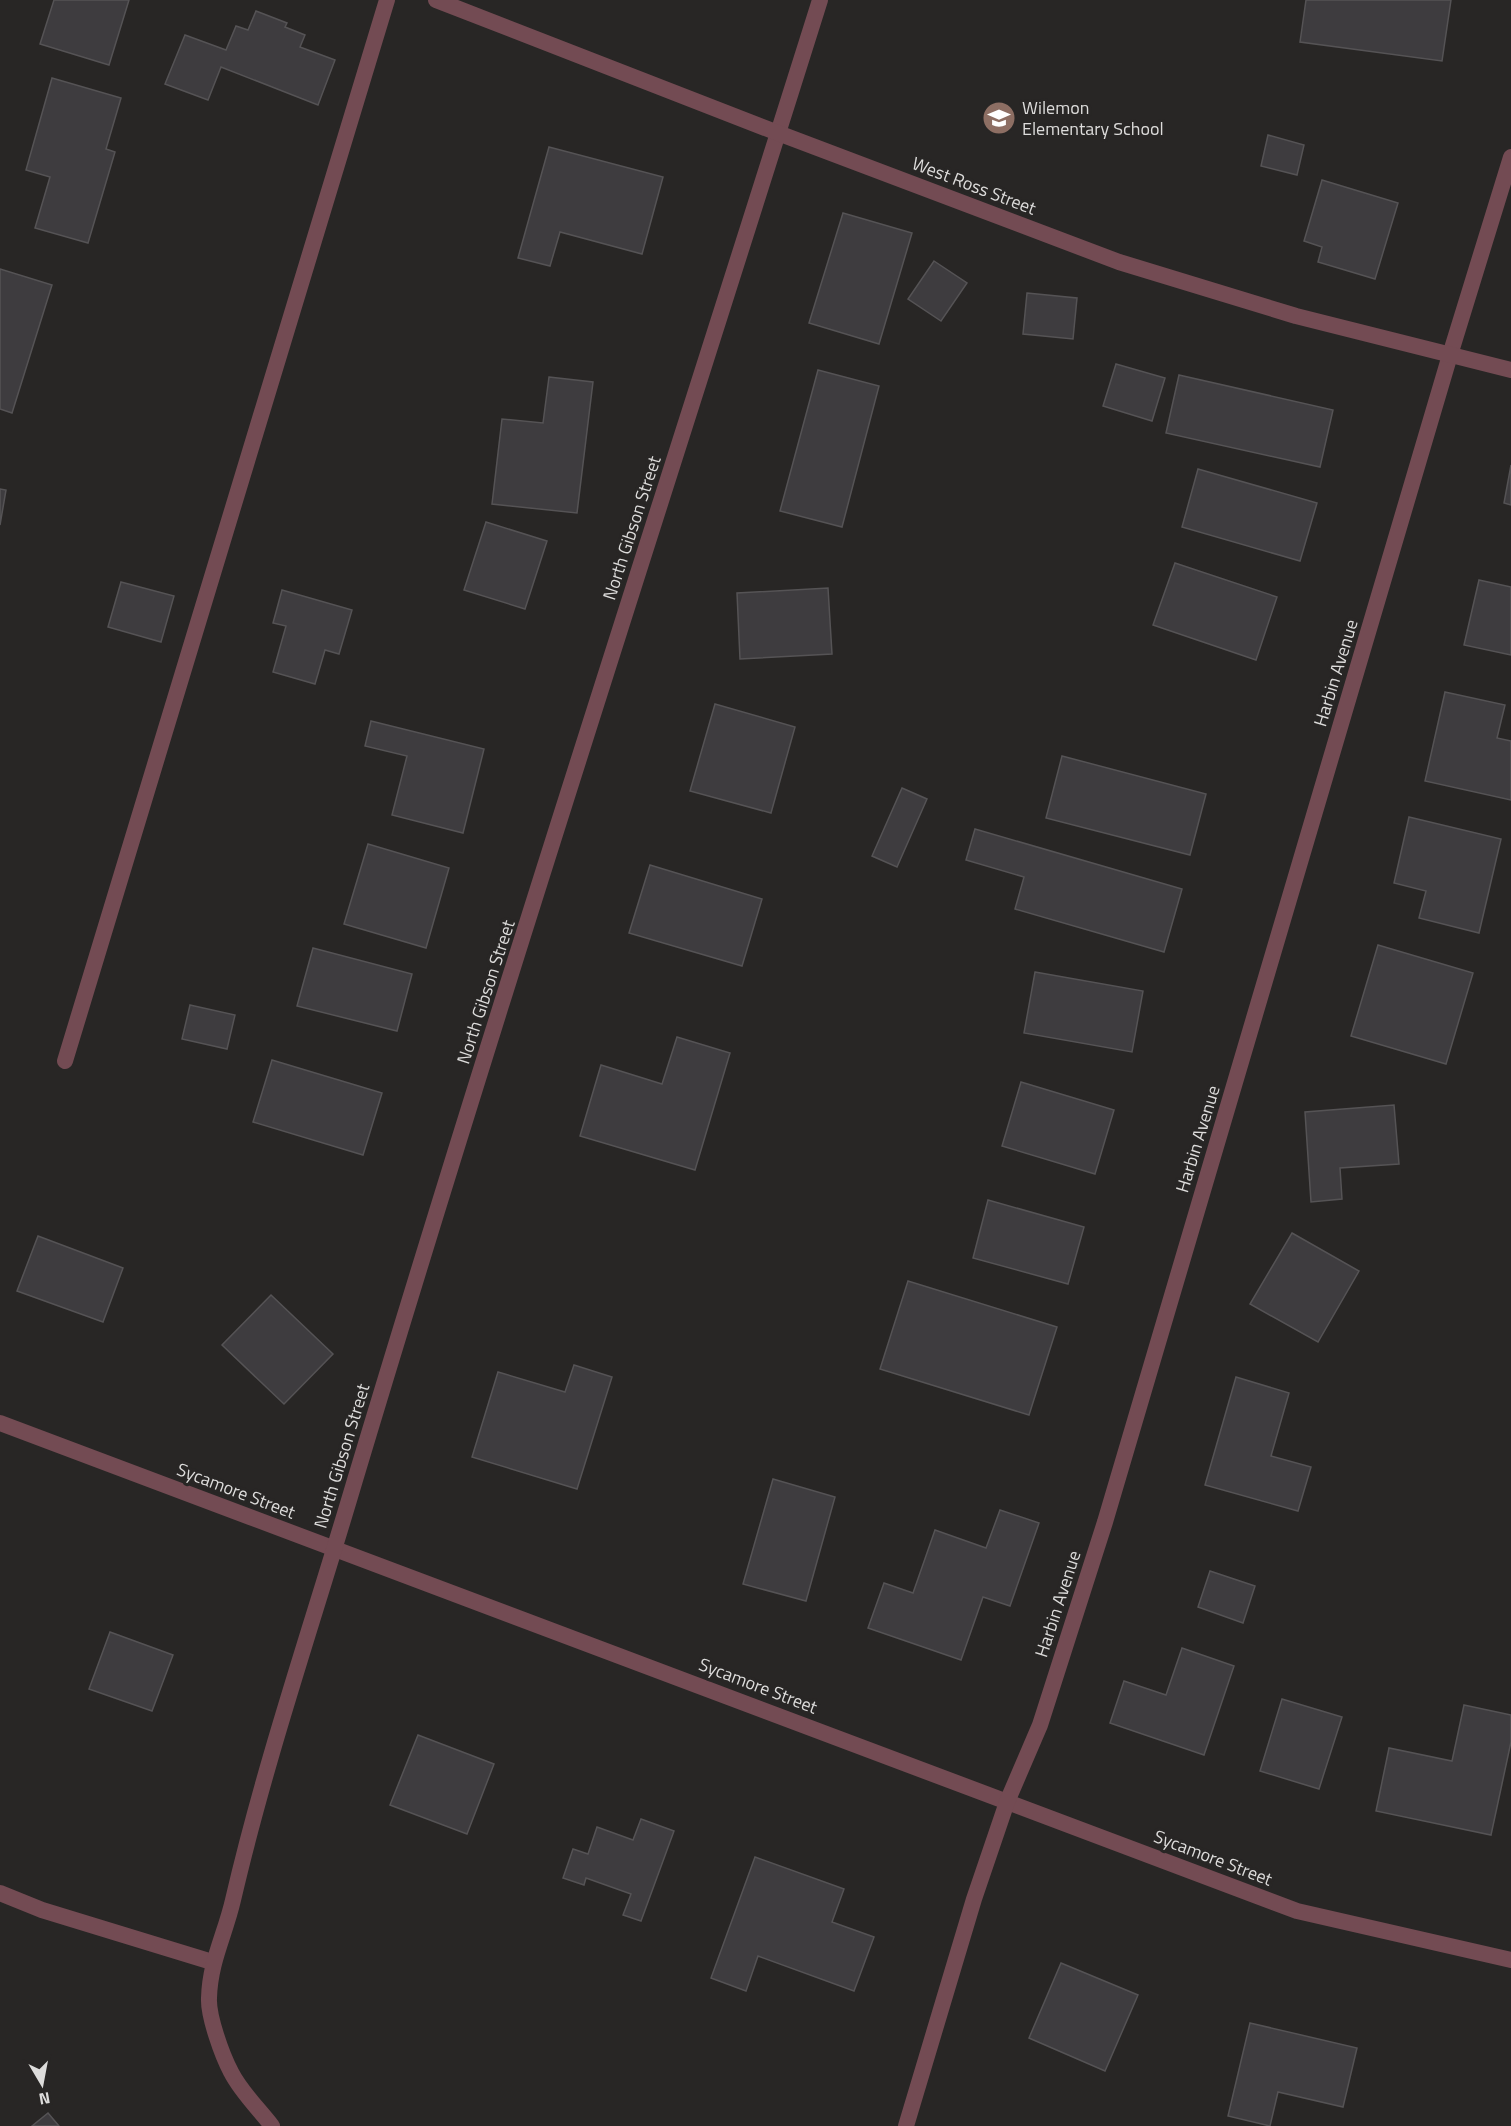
<svg xmlns="http://www.w3.org/2000/svg" width="1511" height="2126" viewBox="0 0 1511 2126" font-family="'Titillium Web',sans-serif">
<style>
.building{fill:#3e3c3f;stroke:#555355;stroke-width:1.5}
.lines{fill:none;stroke-linecap:round;stroke-linejoin:round}
.service{stroke:#734b53;stroke-width:16}
.minor{stroke:#734b53;stroke-width:16}
.tertiary{stroke:#734b53;stroke-width:16}
.labels{text-anchor:middle;stroke-width:6;stroke-linejoin:round;paint-order:stroke}
.poi-label{font-size:18px;fill:#dddcdb;stroke:#282625;text-anchor:start}
.street-label{font-size:18px;fill:#dddcdb;stroke:#282625}
</style>
<rect width="100%" height="100%" fill="#282625"/>
<g class="building">
<polygon points="54,0 129,0 109,65 40,44"/>
<polygon points="1306,0 1451,0 1442,61 1300,42"/>
<polygon points="256,11 287,23 285,27 305,35 300,47 335,60 318,105 221,67 208,100 165,84 185,35 226,50 236,26 248,30"/>
<polygon points="52,78 121,98 106,149 115,152 88,243 35,228 50,177 26,170"/>
<polygon points="1268,135 1304,145 1297,175 1261,166"/>
<polygon points="549,147 663,177 642,254 560,232 550,266 518,258"/>
<polygon points="1322,180 1398,203 1375,279 1318,262 1322,247 1304,241"/>
<polygon points="843,213 912,233 879,344 809,323"/>
<polygon points="934,261 967,283 941,321 908,299"/>
<polygon points="0,269 52,285 12,413 0,409"/>
<polygon points="1027,293 1077,298 1073,339 1023,334"/>
<polygon points="1116,364 1165,378 1152,421 1103,406"/>
<polygon points="818,370 879,386 842,527 780,511"/>
<polygon points="1179,375 1333,410 1320,467 1166,433"/>
<polygon points="549,377 593,382 577,513 492,504 502,419 543,423"/>
<polygon points="1511,465 1511,505 1504,503"/>
<polygon points="1198,469 1317,503 1300,561 1182,527"/>
<polygon points="0,489 6,490 0,525"/>
<polygon points="486,522 547,541 525,609 464,590"/>
<polygon points="1175,563 1277,597 1256,660 1153,625"/>
<polygon points="1479,580 1511,587 1511,655 1464,645"/>
<polygon points="121,582 174,596 161,642 108,627"/>
<polygon points="828,588 832,654 740,659 737,593"/>
<polygon points="282,590 352,610 339,654 325,650 315,684 273,672 286,626 273,623"/>
<polygon points="1445,692 1505,705 1497,738 1511,741 1511,800 1425,781"/>
<polygon points="715,704 795,727 771,813 690,791"/>
<polygon points="371,721 484,749 463,833 392,815 407,756 365,746"/>
<polygon points="1062,756 1206,794 1190,855 1046,818"/>
<polygon points="902,788 927,799 897,867 872,856"/>
<polygon points="1409,817 1501,839 1479,933 1419,918 1426,891 1394,883"/>
<polygon points="975,829 1182,889 1164,952 1015,909 1024,877 966,860"/>
<polygon points="368,844 449,868 426,948 344,924"/>
<polygon points="650,865 762,899 742,966 629,933"/>
<polygon points="1378,945 1473,973 1446,1064 1351,1036"/>
<polygon points="313,948 412,974 397,1031 297,1006"/>
<polygon points="1035,972 1143,991 1132,1052 1024,1033"/>
<polygon points="190,1005 235,1015 227,1049 182,1039"/>
<polygon points="677,1037 730,1053 695,1170 580,1136 601,1065 662,1084"/>
<polygon points="272,1060 382,1093 363,1155 253,1122"/>
<polygon points="1021,1082 1114,1110 1095,1174 1002,1146"/>
<polygon points="1394,1105 1399,1164 1340,1168 1342,1199 1311,1202 1305,1112"/>
<polygon points="988,1200 1084,1227 1068,1284 973,1258"/>
<polygon points="1292,1233 1359,1271 1318,1342 1250,1304"/>
<polygon points="38,1236 123,1268 103,1322 17,1291"/>
<polygon points="908,1281 1057,1327 1029,1415 880,1369"/>
<polygon points="271,1295 333,1354 284,1404 222,1345"/>
<polygon points="574,1365 612,1377 577,1489 472,1457 498,1372 565,1392"/>
<polygon points="1236,1377 1289,1393 1271,1456 1311,1467 1298,1511 1205,1485"/>
<polygon points="773,1479 835,1497 806,1601 743,1584"/>
<polygon points="1000,1510 1039,1523 1010,1606 983,1597 961,1660 868,1628 884,1583 913,1593 935,1530 986,1548"/>
<polygon points="1210,1571 1255,1586 1243,1623 1198,1607"/>
<polygon points="110,1632 173,1655 152,1711 89,1689"/>
<polygon points="1182,1648 1234,1666 1204,1755 1110,1723 1124,1681 1166,1695"/>
<polygon points="1282,1699 1342,1717 1319,1789 1260,1771"/>
<polygon points="1464,1705 1511,1715 1511,1742 1491,1835 1376,1811 1389,1748 1452,1761"/>
<polygon points="418,1735 494,1764 467,1834 390,1805"/>
<polygon points="641,1819 674,1831 641,1921 623,1915 631,1894 586,1878 584,1885 563,1878 573,1849 588,1854 597,1827 633,1840"/>
<polygon points="755,1857 844,1889 832,1922 874,1937 854,1991 758,1956 746,1991 711,1978"/>
<polygon points="1061,1963 1138,1995 1105,2071 1029,2038"/>
<polygon points="1250,2023 1357,2048 1343,2107 1278,2092 1270,2126 1228,2116"/>
<polygon points="48,2113 59,2126 32,2126"/>
</g>
<g class="lines">
<g class="service">
<polyline points="65,1061 387,0"/>
<polyline points="0,1893 42,1910 212,1962"/>
</g>
<g class="minor">
<polyline points="0,1423 1297,1911 1511,1960"/>
<path d="M272 2126C259 2109 241 2092 231 2072 222 2055 208 2016 209 1998 210 1961 225 1935 233 1900 266 1758 314 1619 355 1480 504 984 665 493 820 0"/>
<polyline points="906,2126 974,1899 1007,1802 1040,1725 1105,1522 1450,355 1511,157"/>
</g>
<polyline class="tertiary" points="436,0 778,133 1119,262 1296,316 1511,370"/>
</g>
<defs>
<g id="school-disc" transform="scale(1.725)"><circle r="9.5" fill="#8d6e63" stroke="#282625"/><path d="M0-5L7-2L0 1L-7-2ZM-4 1L0 2.5L4 1V4Q0 6-4 4Z" fill="#fff"/></g>
</defs>
<g fill-rule="evenodd">
<use href="#school-disc" x="999" y="118"/>
</g>
<g class="labels">
<g class="poi-label">
<text x="1022" y="114">Wilemon<tspan x="1022" dy="21">Elementary School</tspan></text>
</g>
<g class="street-label">
<text transform="translate(974 186) rotate(21)" y="6">West Ross Street</text>
<text transform="translate(632 528) rotate(-72)" y="6">North Gibson Street</text>
<text transform="translate(1336 673) rotate(-73)" y="6">Harbin Avenue</text>
<text transform="translate(486 992) rotate(-72)" y="6">North Gibson Street</text>
<text transform="translate(1198 1139) rotate(-73)" y="6">Harbin Avenue</text>
<text transform="translate(342 1456) rotate(-73)" y="6">North Gibson Street</text>
<text transform="translate(236 1491) rotate(21)" y="6">Sycamore Street</text>
<text transform="translate(1058 1604) rotate(-72)" y="6">Harbin Avenue</text>
<text transform="translate(758 1686) rotate(21)" y="6">Sycamore Street</text>
<text transform="translate(1213 1858) rotate(21)" y="6">Sycamore Street</text>
</g>
</g>
<g transform="translate(42 2084) rotate(170)" stroke="#282625" stroke-width="4.5" paint-order="stroke">
<path d="M0-4.5L10 22L0 15L-10 22Z" fill="#dddcdb"/>
<text y="-9" font-size="16" font-weight="bold" text-anchor="middle" fill="#dddcdb">N</text>
</g>
</svg>
